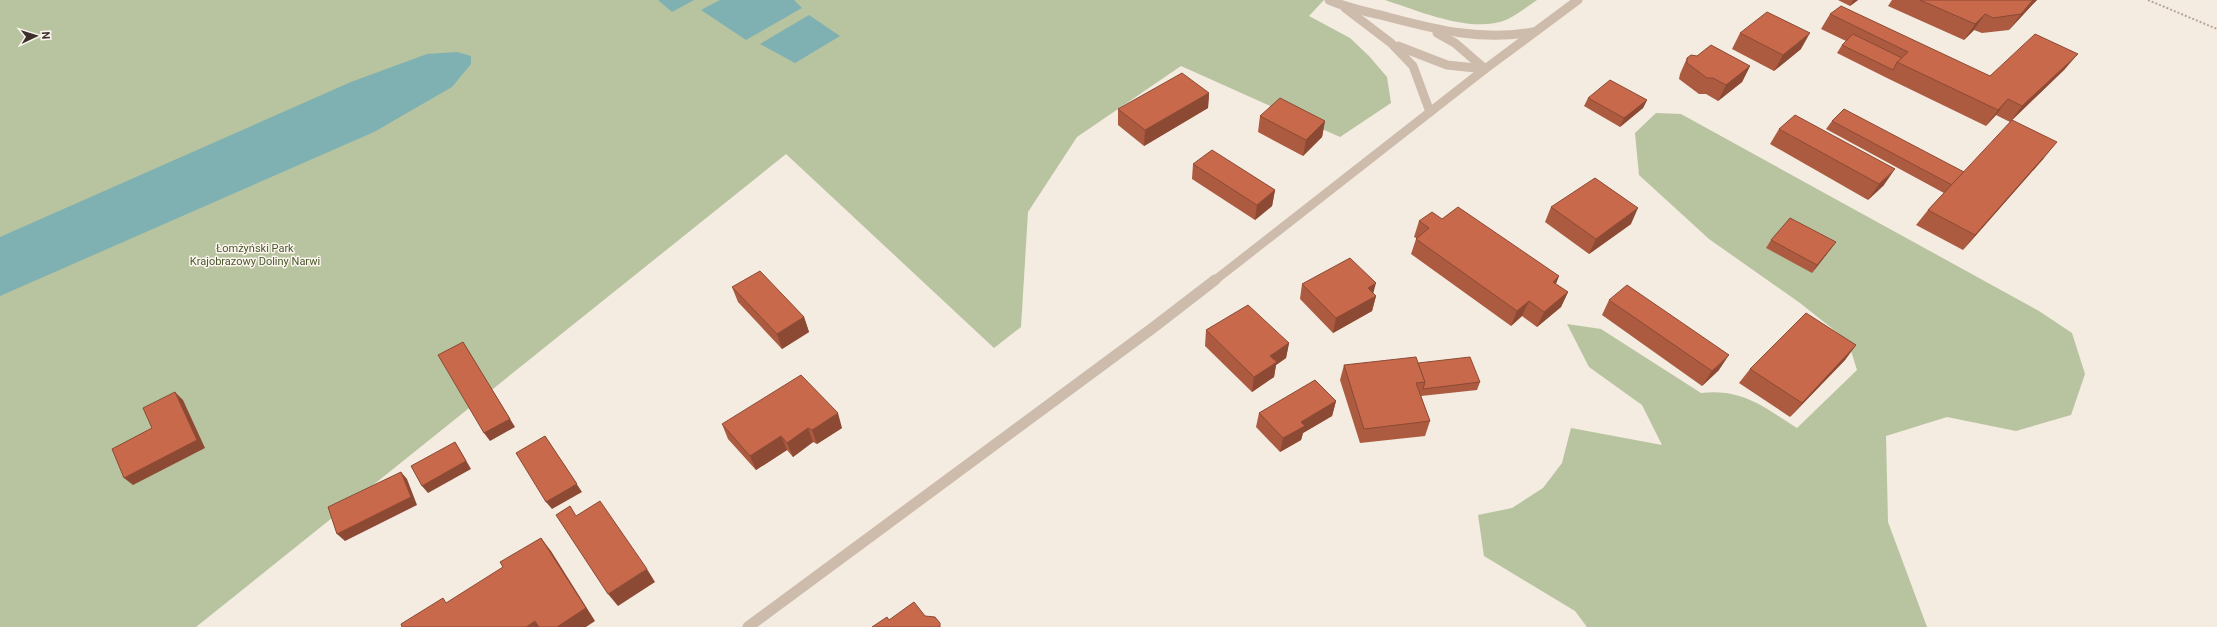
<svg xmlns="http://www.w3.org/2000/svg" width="2217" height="627" viewBox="0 0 2217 627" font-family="Roboto,sans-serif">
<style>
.green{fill:#b8c4a0}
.water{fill:#7fb0b2}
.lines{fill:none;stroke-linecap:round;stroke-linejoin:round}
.path{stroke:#b9a596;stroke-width:2;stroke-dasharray:2 2;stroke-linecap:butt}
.minor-far1{stroke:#cdbbac;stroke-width:9}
.minor{stroke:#cdbbac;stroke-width:11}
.wall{fill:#ac5a40}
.shaded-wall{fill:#8c4a34}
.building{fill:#c8694b;stroke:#8c4a34}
.labels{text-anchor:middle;stroke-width:3;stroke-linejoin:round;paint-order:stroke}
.park-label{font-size:11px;fill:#4a5a2e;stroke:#fbf5ee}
</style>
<rect width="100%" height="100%" fill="#f4ebe1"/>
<g class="green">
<polygon points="0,0 1324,0 1309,16 1350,38 1369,56 1387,77 1391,103 1340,137 1181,66 1077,137 1028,212 1021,327 994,348 786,154 196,627 0,627"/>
<path d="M1385 0H1537C1528 6 1518 14 1508 19 1474 35 1419 11 1385 0Z"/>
<path d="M1656 113 1681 114 2039 311 2072 333 2085 374 2071 415 2016 431 1947 417 1886 436 1888 522 1927 627H1587L1575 611 1484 556 1478 515 1512 508 1543 488 1562 463 1571 428 1662 445 1642 405 1589 367 1567 324 1601 329 1701 393C1742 388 1764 407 1797 428L1857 370 1848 341 1800 303 1709 239 1639 175 1635 133Z"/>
</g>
<g class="water">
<polygon points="658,0 694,0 672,12"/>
<polygon points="720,0 794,0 802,8 746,40 701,10"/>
<polygon points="809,15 840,36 795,63 760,44"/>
<polygon points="457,52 471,56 471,64 452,87 374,132 0,296 0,237 351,82 427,54"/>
</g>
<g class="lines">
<polyline class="path" points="2148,0 2217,29"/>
<g class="minor-far1">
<path d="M1329 0C1348 8 1368 12 1388 17 1437 30 1482 41 1533 32"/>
<polyline points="1345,8 1391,43 1413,66 1430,112"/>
<polyline points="1437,33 1455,43 1485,69"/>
<polyline points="1398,46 1447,65 1485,69"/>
<polyline points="1214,281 1485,69 1578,0"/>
</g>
<polyline class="minor" points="748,627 1154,327 1215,280"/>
</g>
<g class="wall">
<polygon points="1838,0 1858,0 1850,6"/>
<polygon points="1892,0 2037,0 2033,4 2009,30 1982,33 1974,30 1964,40 1888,6"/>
<polygon points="1830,14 1990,76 2065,69 2010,122 1996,115 1986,126 1887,78 1837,53 1842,45 1846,41 1821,29"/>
<polygon points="1740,33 1801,49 1774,71 1732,49"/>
<polygon points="1687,58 1750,66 1742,82 1718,101 1706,94 1699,94 1679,79 1680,74"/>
<polygon points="1209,93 1208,108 1144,146 1118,125 1118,109"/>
<polygon points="1588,98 1647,100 1643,108 1620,127 1584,106"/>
<polygon points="1260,116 1325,121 1322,137 1303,156 1258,132"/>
<polygon points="1832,121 1964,172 2044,158 1963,250 1916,225 1928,210 1944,193 1826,129"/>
<polygon points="1779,129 1884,185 1868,200 1770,144"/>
<polygon points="1193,164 1275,190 1272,206 1255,220 1192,179"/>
<polygon points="1551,207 1631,224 1589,254 1545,222"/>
<polygon points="1442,219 1559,276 1556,284 1568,292 1561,307 1537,327 1522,316 1511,326 1411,254 1416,239 1416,238 1414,237 1419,221"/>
<polygon points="1771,240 1836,242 1830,250 1812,273 1766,248"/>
<polygon points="1302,284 1374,294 1376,296 1372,311 1333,333 1300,299"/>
<polygon points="732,287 804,317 809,332 782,349 738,302"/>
<polygon points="1609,300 1719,370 1702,386 1602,315"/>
<polygon points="1206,330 1289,343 1286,358 1276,365 1274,377 1252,392 1205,346"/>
<polygon points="1856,345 1845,360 1790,417 1739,383 1750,369"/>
<polygon points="1344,365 1480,382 1477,390 1421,396 1430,421 1425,436 1360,443 1340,380"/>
<polygon points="1336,401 1332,416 1303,433 1301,440 1280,452 1256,427 1259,413"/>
<polygon points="722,424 842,428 817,444 813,442 793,457 787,450 756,470 728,439"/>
</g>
<g class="shaded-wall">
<polygon points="1853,0 1858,0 1850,6"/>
<polygon points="2033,0 2037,0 2033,4 2009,30 2021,14"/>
<polygon points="1985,14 1974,30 1964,40 1975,24"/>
<polygon points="1810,33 1801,49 1774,71 1783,55"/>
<polygon points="2078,54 2065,69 2010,122 2022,106"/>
<polygon points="1750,66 1742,82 1718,101 1726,85"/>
<polygon points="1209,93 1208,108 1144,146 1145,130"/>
<polygon points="2008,99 1996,115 1986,126 1998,110"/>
<polygon points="1647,100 1643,108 1620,127 1624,118"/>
<polygon points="1325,121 1322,137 1303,156 1306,140"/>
<polygon points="2057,142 2044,158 1963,250 1975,235"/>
<polygon points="1895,169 1884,185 1868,200 1879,184"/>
<polygon points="1275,190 1272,206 1255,220 1257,205"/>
<polygon points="1638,208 1631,224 1589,254 1596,239"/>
<polygon points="1836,242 1830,250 1812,273 1817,265"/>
<polygon points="1559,276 1552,292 1553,282"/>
<polygon points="1376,283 1372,298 1376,296 1372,311 1333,333 1336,318 1368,288"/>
<polygon points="1568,292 1561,307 1537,327 1544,312"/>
<polygon points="1529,301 1522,316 1511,326 1517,311"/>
<polygon points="804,317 809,332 782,349 777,334"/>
<polygon points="463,342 515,427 490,441 484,433"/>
<polygon points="1289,343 1286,358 1276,365 1274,377 1252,392 1254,377 1270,356"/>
<polygon points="1856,345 1845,360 1790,417 1802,403"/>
<polygon points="1729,355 1719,370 1702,386 1712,371"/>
<polygon points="175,392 183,400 205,448 133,485 124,478"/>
<polygon points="1336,401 1332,416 1303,433 1301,440 1280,452 1283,438 1301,422"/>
<polygon points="838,413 842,428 817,444 812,430"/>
<polygon points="808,428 813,442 793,457 787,443"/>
<polygon points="545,436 582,492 552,509 546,502"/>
<polygon points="781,436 787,450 756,470 750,456"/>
<polygon points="455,442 460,450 471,469 428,493 422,486"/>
<polygon points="401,472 407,479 417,505 345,541 337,534"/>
<polygon points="541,538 551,551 595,621 586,627 557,627"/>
<polygon points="647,569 655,582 618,606 608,594"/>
<polygon points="535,621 540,627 526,627"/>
</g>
<g class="building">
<polygon points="1920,0 2033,0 2021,14 1993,18 1985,14 1975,24"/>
<polygon points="1841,6 1990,76 2035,34 2078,54 2022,106 2008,99 1998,110 1897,62 1908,52 1830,14"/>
<polygon points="1767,12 1810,33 1783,55 1740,33"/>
<polygon points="1853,34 1902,58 1897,62 1893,70 1842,45"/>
<polygon points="1711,45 1750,66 1726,85 1713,78 1707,78 1687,63 1687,58 1691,55 1697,56"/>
<polygon points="1182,73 1209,93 1145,130 1118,109"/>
<polygon points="1610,80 1647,100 1624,118 1588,98"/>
<polygon points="1280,98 1325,121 1306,140 1260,116"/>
<polygon points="1844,109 1964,172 1952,185 1832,121"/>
<polygon points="1795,115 1895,169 1879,184 1779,129"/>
<polygon points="2012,120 2057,142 1975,235 1928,210"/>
<polygon points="1212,150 1275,190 1257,205 1193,164"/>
<polygon points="1595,178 1638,208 1596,239 1551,207"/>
<polygon points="1458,207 1559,276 1553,282 1568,292 1544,312 1529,301 1517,311 1416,239 1429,228 1419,221 1432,212 1442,219"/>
<polygon points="1790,218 1836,242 1817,265 1771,240"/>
<polygon points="1350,258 1376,283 1368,288 1376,296 1336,318 1302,284"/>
<polygon points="760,271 804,317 777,334 732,287"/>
<polygon points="1627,285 1729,355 1712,371 1609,300"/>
<polygon points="1248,305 1289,343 1270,356 1277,362 1254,377 1206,330"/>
<polygon points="1806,313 1856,345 1802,403 1750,369"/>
<polygon points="463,342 510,419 484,433 438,355"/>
<polygon points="1416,357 1425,382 1416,383 1430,421 1364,429 1344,365"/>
<polygon points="1470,357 1480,382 1423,389 1425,382 1418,363"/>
<polygon points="801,375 838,413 812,430 808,428 787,443 781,436 750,456 722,424"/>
<polygon points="1315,380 1336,401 1301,422 1305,426 1283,438 1259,413"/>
<polygon points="175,392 197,440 124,478 112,449 152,428 143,408"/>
<polygon points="545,436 577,484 546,502 516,453"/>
<polygon points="455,442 466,461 422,486 411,466"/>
<polygon points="401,472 411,497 337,534 328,507"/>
<polygon points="600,501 647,569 608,594 556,515 570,506 576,516"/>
<polygon points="541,538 586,608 557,627 539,627 535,621 526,627 402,627 401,624 443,598 446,603 503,567 500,562"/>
<polygon points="914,602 925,616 935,617 940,623 940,627 872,627 887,617 889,620"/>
</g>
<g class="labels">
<g class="park-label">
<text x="255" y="252">Łomżyński Park<tspan x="255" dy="13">Krajobrazowy Doliny Narwi</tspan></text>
</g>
</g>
<g transform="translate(36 36) rotate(86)" stroke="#fbf5ee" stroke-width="3" paint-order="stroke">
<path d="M0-3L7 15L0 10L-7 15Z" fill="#3b302b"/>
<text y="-6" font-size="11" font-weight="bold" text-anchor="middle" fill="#3b302b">N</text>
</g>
</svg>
